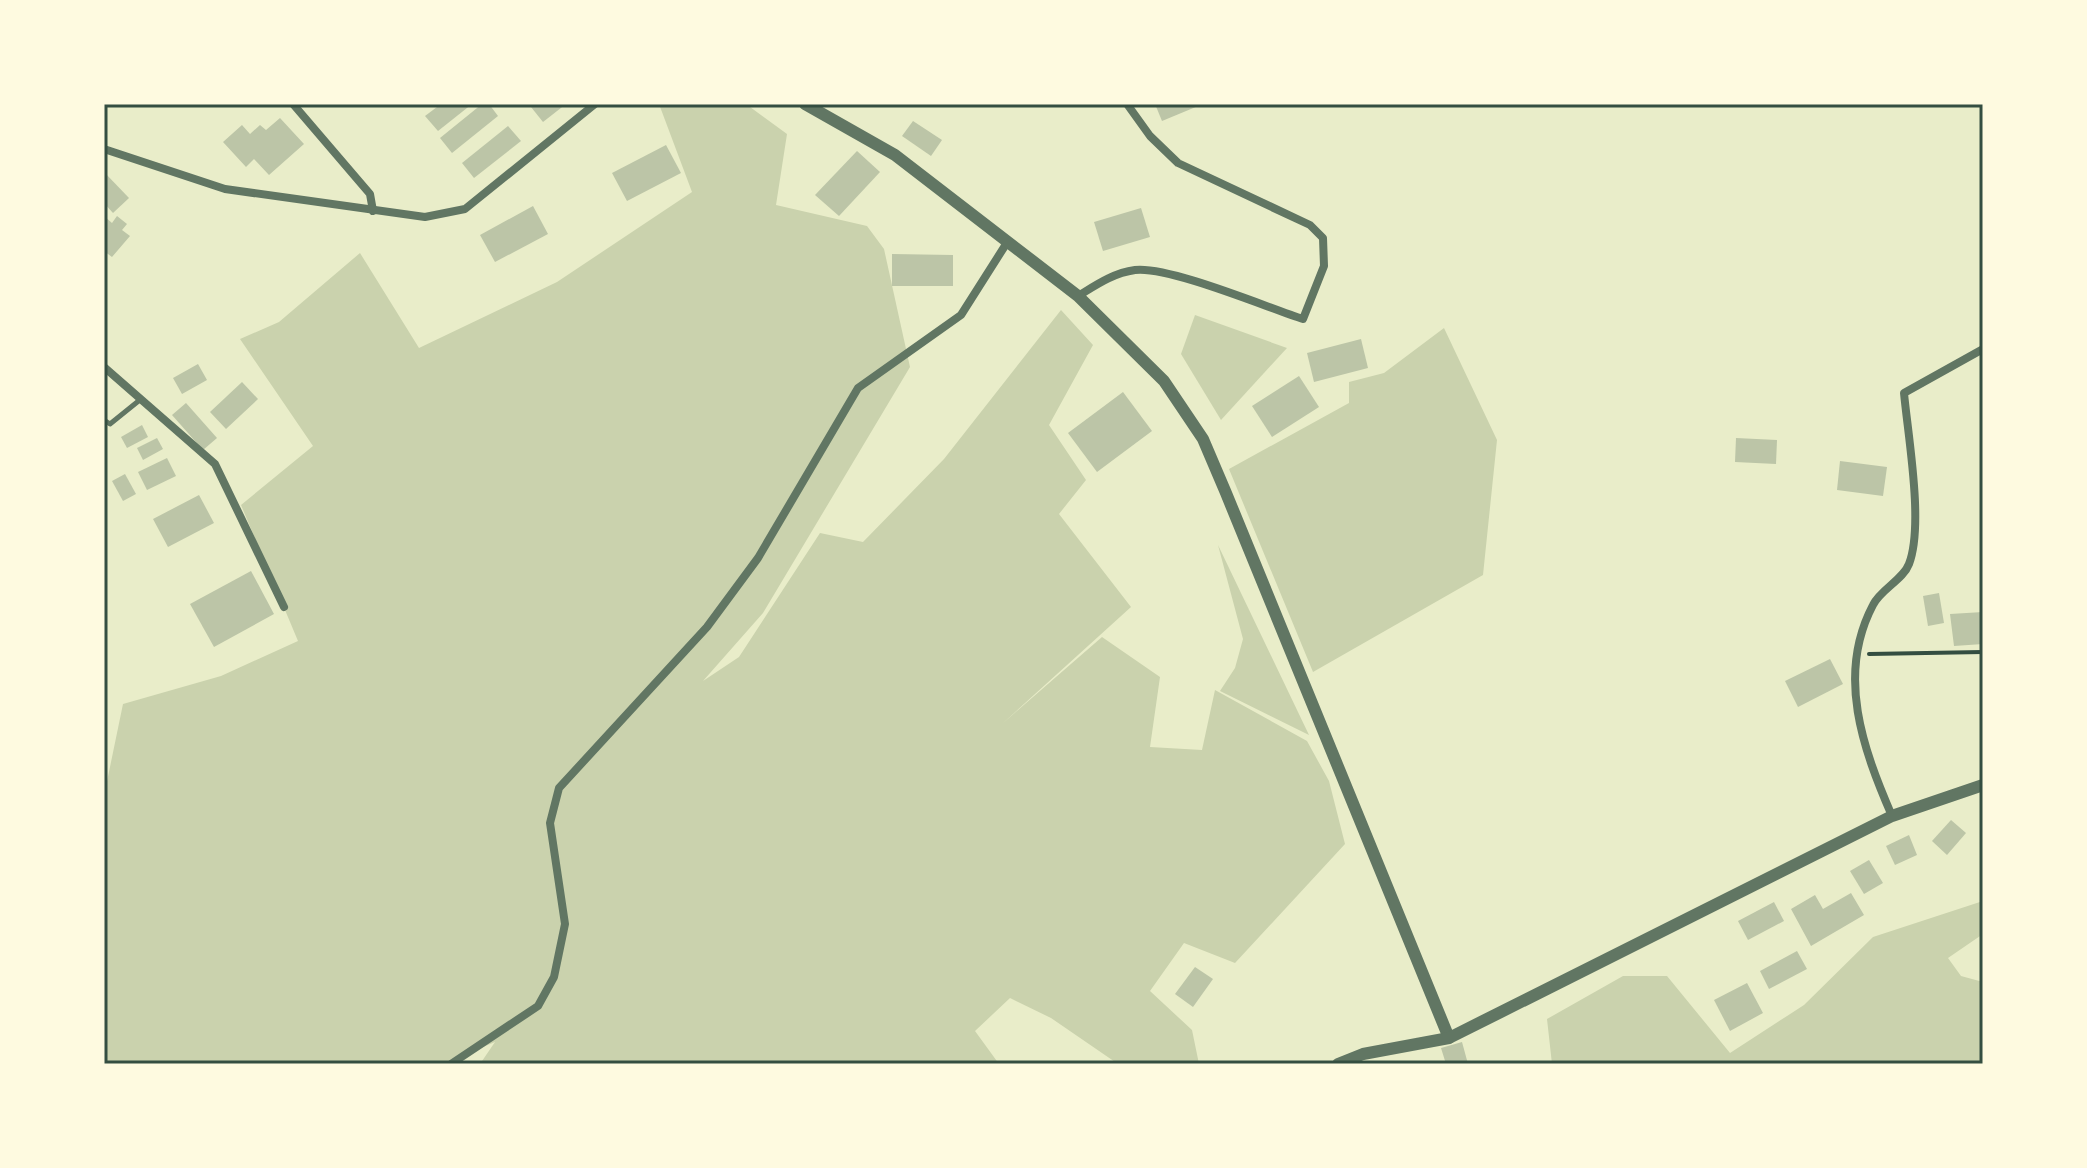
<svg xmlns="http://www.w3.org/2000/svg" width="2087" height="1168" viewBox="0 0 2087 1168" font-family="'Golos Text',sans-serif">
<style>
.green{fill:#cad2ad}
.building{fill:#bcc5a7}
.lines{fill:none;stroke-linecap:round;stroke-linejoin:round}
.path{stroke:#344e41;stroke-width:4}
.service{stroke:#617663;stroke-width:5}
.minor{stroke:#617663;stroke-width:8}
.tertiary{stroke:#617663;stroke-width:12}
.neatline{fill:none;stroke:#344e41;stroke-width:3}
</style>
<rect width="100%" height="100%" fill="#e9edc9"/>
<g class="green">
<polygon points="659,104 746,104 787,134 776,205 867,226 884,249 910,367 763,613 703,681 739,657 820,533 863,542 944,459 1061,310 1093,345 1049,425 1086,480 1059,514 1131,607 1002,724 1102,637 1160,677 1150,747 1202,750 1215,690 1307,741 1329,781 1345,844 1235,963 1184,943 1150,991 1192,1030 1199,1064 1118,1064 1051,1018 1010,998 975,1031 999,1064 480,1064 495,1042 442,1064 104,1064 104,796 123,704 221,676 298,641 241,505 313,446 240,339 279,322 360,253 419,348 557,282 692,192"/>
<polygon points="1195,315 1287,348 1221,420 1181,354"/>
<polygon points="1444,328 1497,440 1483,575 1313,672 1229,469 1349,403 1349,382 1384,373"/>
<polygon points="1218,545 1309,735 1220,691 1235,668 1243,639"/>
<polygon points="1983,901 1983,934 1948,958 1961,976 1983,982 1983,1064 1552,1064 1547,1019 1623,976 1667,976 1730,1053 1804,1005 1873,937"/>
</g>
<g class="building">
<polygon points="441,104 472,104 438,131 425,116"/>
<polygon points="482,104 489,104 498,116 452,153 440,138"/>
<polygon points="535,104 566,104 543,122 531,107"/>
<polygon points="1155,104 1203,104 1162,121"/>
<polygon points="280,118 304,144 269,175 254,159 246,167 223,142 242,125 250,134 260,125 266,130"/>
<polygon points="913,121 942,140 931,156 902,136"/>
<polygon points="508,126 521,141 474,178 462,163"/>
<polygon points="666,145 681,173 627,201 612,173"/>
<polygon points="857,151 880,172 839,216 815,195"/>
<polygon points="104,172 129,198 113,213 104,203"/>
<polygon points="533,206 548,234 495,262 480,235"/>
<polygon points="1141,208 1150,237 1103,251 1094,222"/>
<polygon points="104,216 112,223 117,216 127,224 122,230 130,236 112,257 104,251"/>
<polygon points="892,254 953,255 953,286 892,286"/>
<polygon points="1361,339 1368,368 1314,382 1307,353"/>
<polygon points="198,364 207,380 182,394 173,378"/>
<polygon points="1299,376 1319,407 1272,437 1252,406"/>
<polygon points="242,382 258,399 226,429 210,412"/>
<polygon points="1123,392 1152,431 1097,472 1068,433"/>
<polygon points="186,403 217,438 203,450 172,415"/>
<polygon points="142,425 148,437 127,448 121,437"/>
<polygon points="157,438 163,449 143,460 137,448"/>
<polygon points="1736,438 1777,440 1776,464 1735,462"/>
<polygon points="167,458 176,476 147,490 138,472"/>
<polygon points="1840,461 1887,467 1883,496 1837,490"/>
<polygon points="125,474 136,494 123,501 112,481"/>
<polygon points="199,495 214,523 168,547 153,519"/>
<polygon points="251,571 274,614 214,647 190,604"/>
<polygon points="1939,593 1944,623 1928,626 1923,596"/>
<polygon points="1983,612 1983,644 1954,646 1950,614"/>
<polygon points="1830,659 1843,684 1798,707 1785,681"/>
<polygon points="1951,820 1966,833 1947,855 1932,841"/>
<polygon points="1909,835 1917,855 1895,865 1886,846"/>
<polygon points="1869,860 1883,883 1864,894 1850,871"/>
<polygon points="1851,893 1864,915 1811,946 1791,909 1815,895 1823,909"/>
<polygon points="1774,902 1784,921 1748,940 1738,921"/>
<polygon points="1797,951 1807,969 1769,989 1760,971"/>
<polygon points="1195,967 1213,979 1193,1007 1175,994"/>
<polygon points="1747,983 1763,1013 1730,1031 1714,1000"/>
<polygon points="1462,1042 1468,1064 1446,1064 1441,1048"/>
</g>
<g class="lines">
<polyline class="path" points="1869,654 1983,652"/>
<polyline class="service" points="104,420 110,424 141,399"/>
<g class="minor">
<polyline points="293,104 370,194 373,211"/>
<polyline points="104,149 225,189 425,217 465,209 595,104"/>
<path d="M1078 296C1096 285 1113 273 1135 270 1169 266 1266 307 1303 319L1324 266 1323 238 1310 225 1178 163 1150 136 1127 104"/>
<polyline points="104,367 215,464 284,607"/>
<path d="M1892 816C1863 749 1836 675 1873 605 1881 589 1903 580 1909 564 1924 525 1908 436 1904 393L1983 349"/>
<polyline points="451,1064 538,1006 554,977 565,924 550,823 559,788 707,627 758,558 858,388 961,315 1008,241"/>
</g>
<g class="tertiary">
<polyline points="805,104 895,155 1078,296 1164,381 1203,439 1226,493 1449,1038"/>
<polyline points="1338,1064 1363,1054 1449,1038 1892,816 1983,785"/>
</g>
</g>
<rect width="2087" height="1168" fill="none" stroke="#fefae0" stroke-width="212"/>
<rect x="106" y="106" width="1875" height="956" class="neatline"/>
</svg>
